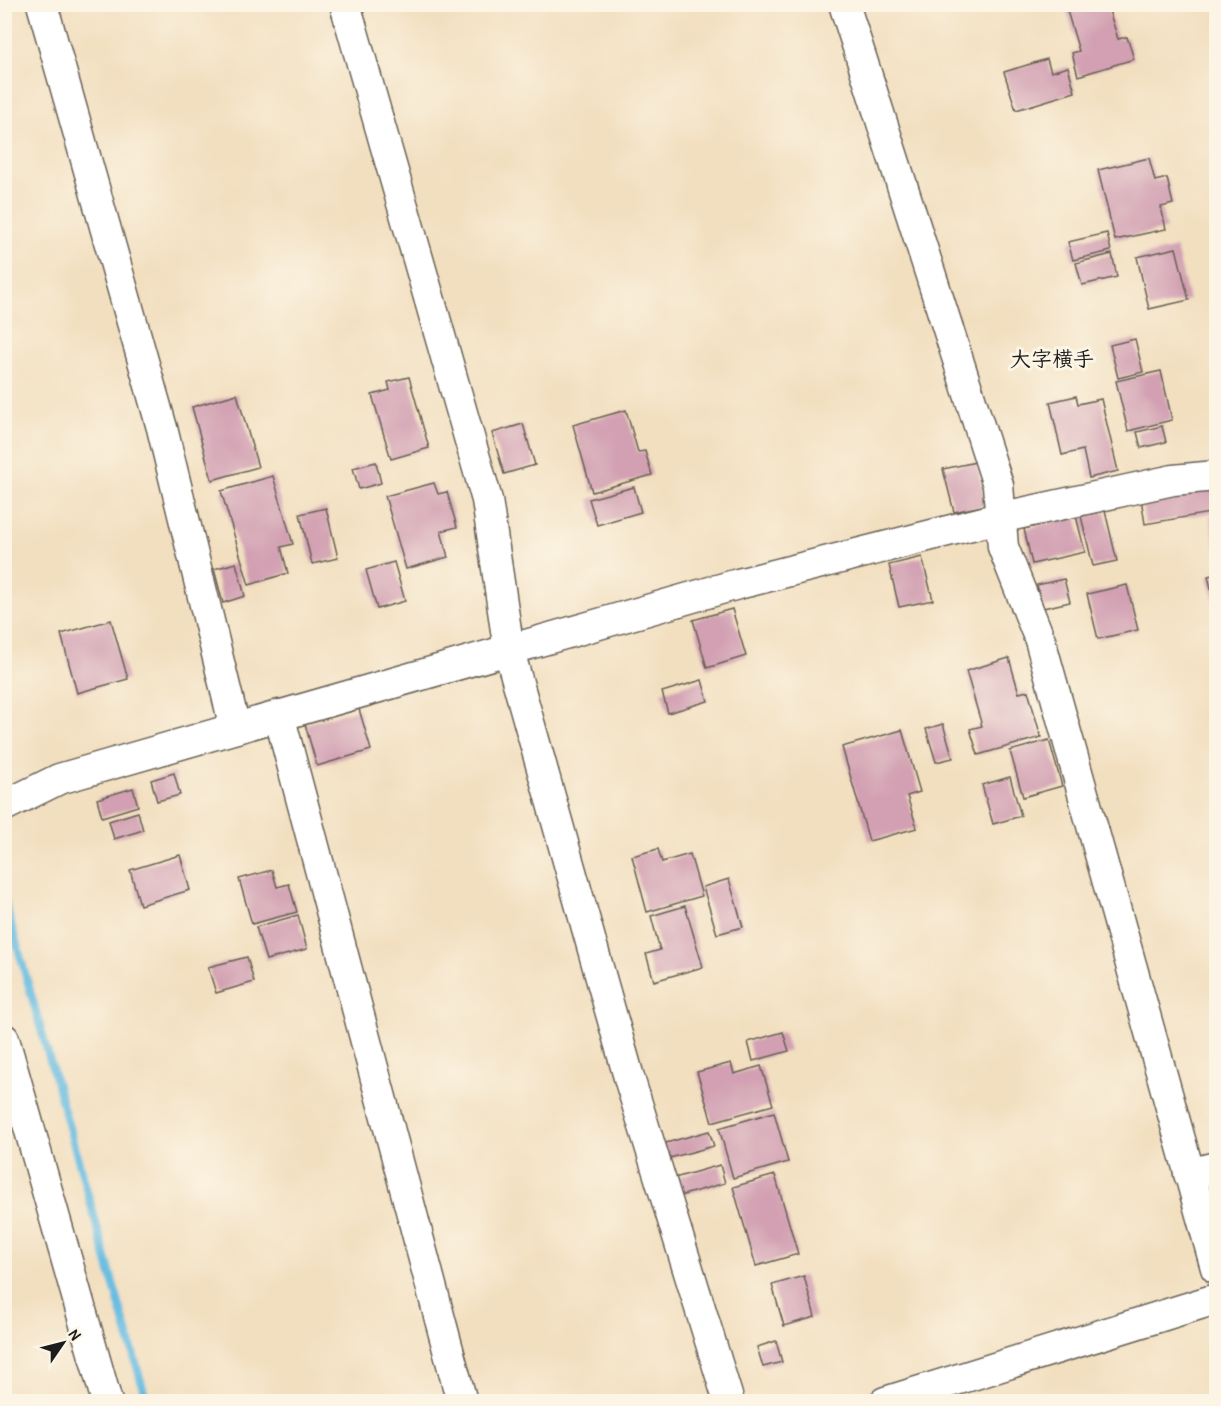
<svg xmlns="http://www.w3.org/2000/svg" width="1221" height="1406" viewBox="0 0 1221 1406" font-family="'Patrick Hand','Klee One',sans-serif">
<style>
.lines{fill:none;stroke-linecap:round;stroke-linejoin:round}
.stream{stroke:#64bbe1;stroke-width:8}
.building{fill:#d2a0b2}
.minor-casing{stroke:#676055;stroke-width:33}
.minor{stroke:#fff;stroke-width:30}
.labels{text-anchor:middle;stroke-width:6;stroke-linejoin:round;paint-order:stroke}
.quarter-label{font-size:21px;font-weight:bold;fill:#1c1c1c;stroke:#fcf5e5}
</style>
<rect width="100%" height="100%" fill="#fcf5e5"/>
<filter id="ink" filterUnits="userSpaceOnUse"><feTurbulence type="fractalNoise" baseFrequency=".0167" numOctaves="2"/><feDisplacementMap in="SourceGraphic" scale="12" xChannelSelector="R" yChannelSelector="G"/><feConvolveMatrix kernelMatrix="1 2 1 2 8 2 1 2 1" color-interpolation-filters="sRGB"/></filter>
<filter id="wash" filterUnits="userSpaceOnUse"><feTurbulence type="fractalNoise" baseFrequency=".008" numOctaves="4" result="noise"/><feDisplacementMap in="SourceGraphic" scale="24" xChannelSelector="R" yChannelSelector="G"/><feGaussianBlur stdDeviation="1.35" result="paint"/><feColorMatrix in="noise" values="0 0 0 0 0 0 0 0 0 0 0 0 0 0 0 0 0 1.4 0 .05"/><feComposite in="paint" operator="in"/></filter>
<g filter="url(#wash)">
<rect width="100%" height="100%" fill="#f2dfc0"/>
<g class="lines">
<polyline class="stream" points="4,899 147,1402"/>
</g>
<g id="blocks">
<g class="building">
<polygon points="1065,4 1107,4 1118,39 1127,37 1134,59 1078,76 1072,53 1079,51"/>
<polygon points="1047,59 1051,72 1068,67 1075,92 1016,110 1004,72"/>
<polygon points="1149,158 1155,181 1167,178 1173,204 1161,207 1166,229 1115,240 1098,170"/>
<polygon points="1107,233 1111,251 1073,260 1068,242"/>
<polygon points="1176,248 1189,300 1149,309 1137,257"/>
<polygon points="1112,254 1117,277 1082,285 1076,263"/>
<polygon points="1135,339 1143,372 1118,378 1110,345"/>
<polygon points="1161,371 1172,420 1128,431 1116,381"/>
<polygon points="409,377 429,448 391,459 372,395 390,390 388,382"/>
<polygon points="237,394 258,467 212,480 192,407"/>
<polygon points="1076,396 1078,404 1101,399 1118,471 1089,478 1083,450 1062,455 1050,402"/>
<polygon points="626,410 638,452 645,451 652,475 592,492 573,425"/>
<polygon points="523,424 535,465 504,474 492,433"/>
<polygon points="1162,426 1166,442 1141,448 1137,432"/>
<polygon points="376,462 381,483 359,489 353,468"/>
<polygon points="976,462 987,505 954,512 943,469"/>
<polygon points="273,476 293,544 281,547 288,573 249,585 221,491"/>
<polygon points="434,483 438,494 447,492 457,527 441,531 448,557 406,569 385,496"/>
<polygon points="1213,486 1216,512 1145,524 1141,498"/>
<polygon points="634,487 641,512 597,525 589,499"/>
<polygon points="326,508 338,558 312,564 300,514"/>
<polygon points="1105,511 1117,561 1093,566 1081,516"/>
<polygon points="1216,515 1216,545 1215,545 1210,516"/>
<polygon points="1076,516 1085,552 1032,564 1024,529"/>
<polygon points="922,557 933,600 899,607 889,565"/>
<polygon points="394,562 405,601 377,609 366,570"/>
<polygon points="236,563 245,596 223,603 214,569"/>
<polygon points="1216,574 1216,609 1208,576"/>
<polygon points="1064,579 1070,602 1043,608 1037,585"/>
<polygon points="1127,585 1138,630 1098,639 1087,594"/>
<polygon points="732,609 746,656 707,668 693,620"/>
<polygon points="111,620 128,679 77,693 61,634"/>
<polygon points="1009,658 1019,693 1028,691 1041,737 978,755 970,729 982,726 966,671"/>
<polygon points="702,680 708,701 668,713 662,692"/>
<polygon points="359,709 371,750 317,766 305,724"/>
<polygon points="943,724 953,758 936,762 926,729"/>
<polygon points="902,730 920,792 907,796 917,828 869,841 842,747"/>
<polygon points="1049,740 1062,786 1023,797 1010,751"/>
<polygon points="174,773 180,795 157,801 151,780"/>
<polygon points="1010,777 1021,816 993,824 982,785"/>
<polygon points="133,788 138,806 102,817 97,799"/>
<polygon points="138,812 143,830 114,839 109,821"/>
<polygon points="658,849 662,862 690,854 702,896 647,912 632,856"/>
<polygon points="180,855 190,890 140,905 130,870"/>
<polygon points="272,870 277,887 289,884 297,912 252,924 239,879"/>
<polygon points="729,879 743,927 717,934 703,887"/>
<polygon points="685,906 703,967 654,981 646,954 660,950 651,916"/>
<polygon points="298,915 307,949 266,960 256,927"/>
<polygon points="247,957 254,982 216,993 208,967"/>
<polygon points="783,1032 789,1051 753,1061 748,1042"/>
<polygon points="731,1063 734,1074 761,1066 773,1105 712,1122 697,1072"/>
<polygon points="774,1112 788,1162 733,1178 719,1128"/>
<polygon points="709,1131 714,1146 666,1159 662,1144"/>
<polygon points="720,1165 725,1183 676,1197 671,1179"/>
<polygon points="775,1175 798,1254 756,1266 733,1187"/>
<polygon points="804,1276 815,1317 784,1326 772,1285"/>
<polygon points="776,1341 782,1362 763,1367 757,1347"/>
</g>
</g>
</g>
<g filter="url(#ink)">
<use href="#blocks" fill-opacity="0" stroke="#676055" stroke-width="1.5"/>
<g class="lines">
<g class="minor-casing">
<g id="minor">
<polyline points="42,4 162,428 235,728"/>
<polyline points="345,4 487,500 509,651 630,1081 729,1402"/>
<polyline points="844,4 998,485 1003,547 1040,640 1216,1268"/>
<polyline points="279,715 462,1402"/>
<polyline points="4,806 59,779 738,584 999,518 1173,480 1216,476"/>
<polyline points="4,1039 107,1402"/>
<polyline points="1189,1174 1216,1167"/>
<polyline points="885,1402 1216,1299"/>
</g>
</g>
<use href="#minor" class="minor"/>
</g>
</g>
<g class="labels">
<g class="quarter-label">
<text x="1052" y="366">大字横手</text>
</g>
</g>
<rect width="1221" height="1406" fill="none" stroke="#fcf5e5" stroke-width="24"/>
<g transform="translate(63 1343) rotate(55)" stroke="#fcf5e5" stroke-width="4.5" paint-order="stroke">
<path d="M0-4.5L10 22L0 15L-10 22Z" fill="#1c1c1c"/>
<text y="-9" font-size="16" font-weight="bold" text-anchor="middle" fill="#1c1c1c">N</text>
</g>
</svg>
